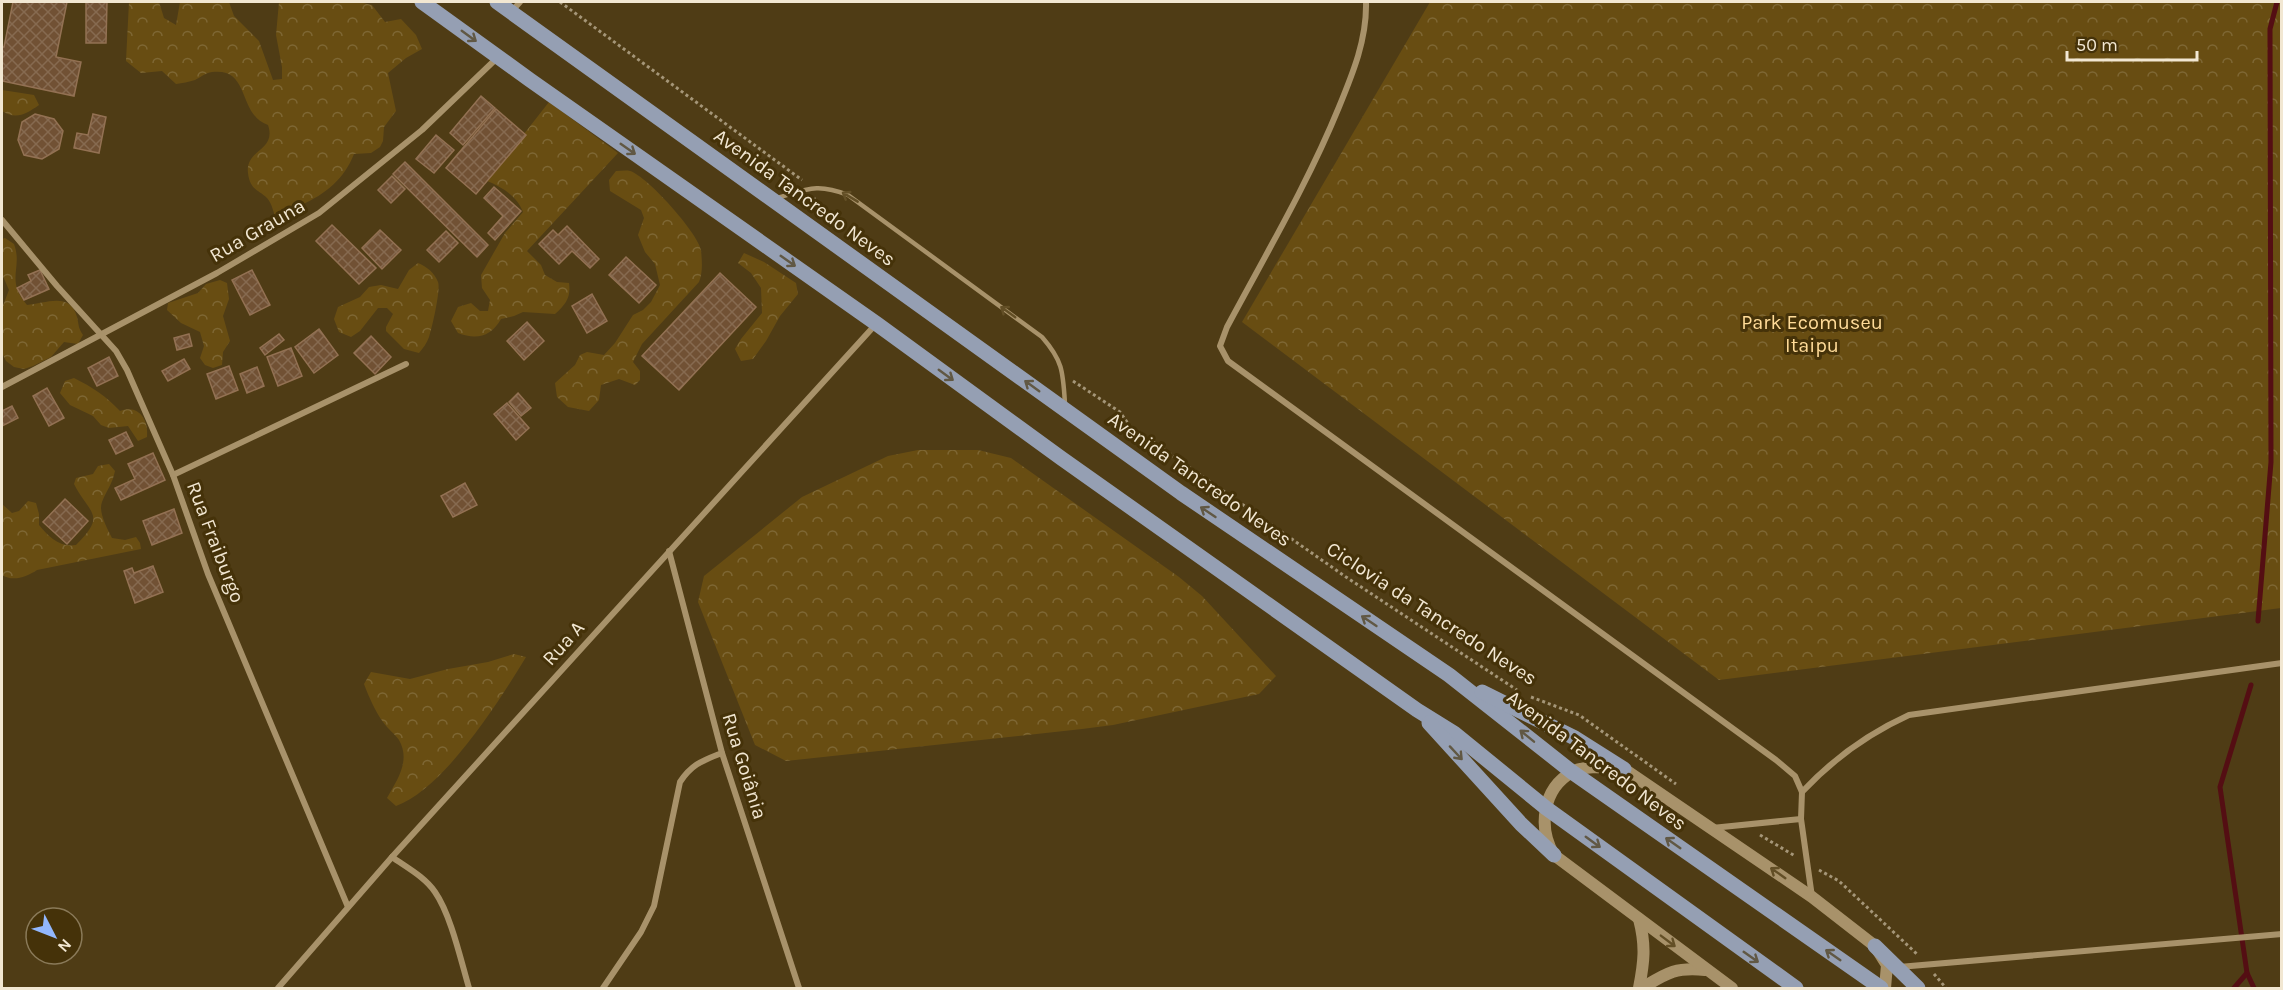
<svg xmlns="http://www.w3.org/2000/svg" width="2283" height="990" viewBox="0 0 2283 990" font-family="Karla,sans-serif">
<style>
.forest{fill:url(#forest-crowns)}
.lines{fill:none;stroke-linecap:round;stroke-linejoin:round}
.stream{stroke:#540e13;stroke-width:5}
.building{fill:url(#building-cross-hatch);stroke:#937153;stroke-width:1.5}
.path{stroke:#a59678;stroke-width:3;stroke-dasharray:3 3;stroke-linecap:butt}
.lane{stroke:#a8926a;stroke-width:4.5}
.street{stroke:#a8926a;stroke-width:6}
.secondary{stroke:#a8926a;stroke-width:12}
.primary{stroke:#959fb3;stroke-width:15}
.oneway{stroke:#615844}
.oneway2{stroke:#634f26}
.labels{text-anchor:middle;stroke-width:6;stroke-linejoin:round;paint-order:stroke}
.street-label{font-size:20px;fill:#f2e7d2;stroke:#453209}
.park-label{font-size:20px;fill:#ffdb98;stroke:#453209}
</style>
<defs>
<pattern id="forest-crowns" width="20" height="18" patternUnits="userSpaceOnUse" patternTransform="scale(1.5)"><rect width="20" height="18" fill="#684d12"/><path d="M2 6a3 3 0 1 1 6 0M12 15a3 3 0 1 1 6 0" fill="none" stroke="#7e6734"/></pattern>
<pattern id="building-cross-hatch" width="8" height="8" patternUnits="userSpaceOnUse" patternTransform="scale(1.5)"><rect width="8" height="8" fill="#715134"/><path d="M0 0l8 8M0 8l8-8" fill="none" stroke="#866a50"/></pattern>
</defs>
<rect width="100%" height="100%" fill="#4f3c15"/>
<g class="forest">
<path d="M129 2H159L164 18 176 25 180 2H229L234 16 259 41 273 80 282 79V67L276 35 279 2H359L372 5 385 22 401 19 416 35 422 49 406 58 388 73 396 111 384 127 383 141 380 147 371 153 354 154C344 179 326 194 301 205L299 212 290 221 276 220C274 214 272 203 267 198 258 189 250 190 248 173 245 149 277 151 268 125 237 114 251 67 212 72 205 73 201 77 195 80 189 82 182 83 176 84L162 71 141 73 126 61Z"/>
<polygon points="1430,2 2281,2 2281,608 1719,680 1242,322"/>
<path d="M2 90 34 95 39 105C26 114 16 120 2 111Z"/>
<path d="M549 102 618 153 527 251 541 265 545 275 557 282 569 283C571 297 566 304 555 314L523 312 514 316 501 319C491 337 476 340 458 333L451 321 458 307 471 303 480 311H488L490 300 482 288 481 275 505 233 523 212C517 196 502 187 487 181Z"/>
<path d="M616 171C621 171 626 170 630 171 647 176 698 233 701 250 702 261 703 272 699 282L642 344 633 362 640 371V380L635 385 619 379 601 385 599 400 589 411 568 407 557 397 555 383 575 365 580 355 587 352 604 355 615 343 633 315 643 310 651 302 660 285 655 264 645 252 638 235 644 218 641 210 610 191 609 180Z"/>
<path d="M5 238 14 244C23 268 5 280 27 305 45 304 70 291 77 317 79 325 78 328 83 335L78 344 64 342 51 357 33 366 24 369 14 367 6 361 2 353V308L9 290 2 274V239Z"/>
<polygon points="744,253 764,262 796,283 798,294 780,316 766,341 753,359 741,361 735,349 741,339 762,313 761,288 751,273 738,263"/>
<path d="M418 263C427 267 434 272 438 282 441 289 432 328 429 337 427 343 423 348 419 353L404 349 386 331V327L393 314 387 308H378L360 331 351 337 339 332 334 319 338 307 360 297 369 287 381 285 398 289 409 270Z"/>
<polygon points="220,280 227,283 229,299 223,316 230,341 223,352 222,365 213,368 205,365 200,358 204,346 200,332 181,323 167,310 168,303 198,293 206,284"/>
<path d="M74 378C92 387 106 396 120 411 138 404 149 419 147 437L138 441 128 426 109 428 101 425 93 416 70 405 60 393 65 381Z"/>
<polygon points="918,450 978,450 1011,458 1179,577 1202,596 1276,676 1259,694 1113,725 1082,729 786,761 755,745 698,602 704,576 802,497 888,456"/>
<path d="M109 464 115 471C112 485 107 489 102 502 98 512 107 528 112 538L125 540 136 537 140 543 141 549 37 570C26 577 13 582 2 575V504L12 513 19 511 28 501 36 503 39 514V525C49 537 60 548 76 545 107 514 90 515 74 484L76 478 93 474 98 466Z"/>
<path d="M514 654 526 657C500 700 444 789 396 806L387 798C397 780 411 761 399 740 395 734 388 729 383 722 375 711 369 697 364 684L371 672 410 679 448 669 488 662Z"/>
</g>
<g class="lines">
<g class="stream">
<polyline points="2258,621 2271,462 2270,29 2277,2"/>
<polyline points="2251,685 2220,787 2247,973 2254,988"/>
<polyline points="2234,988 2247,973"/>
</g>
</g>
<g class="building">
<polygon points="13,2 67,2 56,57 81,62 74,96 2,81 2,47 4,47"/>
<polygon points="86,2 107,2 106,43 86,43"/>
<polygon points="481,96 495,108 463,145 450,133"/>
<polygon points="496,109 526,135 476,194 446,168"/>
<polygon points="35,114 54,119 63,131 59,149 42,159 24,155 18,140 22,122"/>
<polygon points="93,114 106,117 99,153 74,148 77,133 88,135"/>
<polygon points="436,135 454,150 434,173 416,159"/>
<polygon points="405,162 488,245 477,257 393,174"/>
<polygon points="392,176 405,189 391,203 378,190"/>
<polygon points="494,187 521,211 495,240 488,233 503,216 484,198"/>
<polygon points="332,225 376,268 359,284 316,241"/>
<polygon points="567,226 599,259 590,268 572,251 559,264 539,244 553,230 558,235"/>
<polygon points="380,230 401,250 382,269 362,248"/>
<polygon points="446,231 458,243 439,262 427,250"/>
<polygon points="626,257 656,285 639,303 609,275"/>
<polygon points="40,270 49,289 24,300 17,288 31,281 28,275"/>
<polygon points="252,270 270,305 250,315 232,280"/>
<polygon points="720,273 756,307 679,390 642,356"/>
<polygon points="592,294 607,321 587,333 572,306"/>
<polygon points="527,322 544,341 524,360 507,341"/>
<polygon points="319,329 338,355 314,373 295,347"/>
<polygon points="189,334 192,346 177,350 174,338"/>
<polygon points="279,334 284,340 265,355 260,348"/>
<polygon points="371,336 391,357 375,374 354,353"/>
<polygon points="291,348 302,376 278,386 267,357"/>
<polygon points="109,357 118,376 97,386 88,368"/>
<polygon points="184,359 190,369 168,381 162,371"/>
<polygon points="229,366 238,390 216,399 207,374"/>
<polygon points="257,367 264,386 247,393 240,374"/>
<polygon points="47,388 64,418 49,426 33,396"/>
<polygon points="518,393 531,408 521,416 509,402"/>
<polygon points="507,403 529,428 516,440 494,414"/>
<polygon points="12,406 18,418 2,426 2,411"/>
<polygon points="126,432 133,446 116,454 109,440"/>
<polygon points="153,453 165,480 121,500 115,488 135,479 128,464"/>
<polygon points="465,483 477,505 453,517 441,496"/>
<polygon points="65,499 88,521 67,544 43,522"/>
<polygon points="174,509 182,533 152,545 143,521"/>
<polygon points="153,566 163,592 135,603 124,571 132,568 134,573"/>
</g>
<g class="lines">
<g class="path">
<polyline points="560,2 802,180"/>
<polyline points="814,198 822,213 883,257"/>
<polyline points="1073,381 1120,412 1129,425 1346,577 1517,690"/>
<polyline points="1531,697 1579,715 1676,784"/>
<polyline points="1760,835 1795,856"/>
<polyline points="1819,870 1839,881 1918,955"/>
<polyline points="1934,974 1946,988"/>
</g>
<path class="lane" d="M777 198C808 189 817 183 848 195L1042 337C1063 361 1063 372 1065 404"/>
<g class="street">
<path d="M1366 2C1367 39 1353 73 1339 107 1308 183 1266 254 1227 327L1220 346 1228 361 1776 760 1795 776 1802 792 1801 819 1812 897"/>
<polyline points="511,12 520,2"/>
<polyline points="2,220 57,286 116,351 127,370 173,475 208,574 348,907"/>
<polyline points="2,387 217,273 319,213 422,130 497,58"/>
<polyline points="173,475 406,364"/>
<polyline points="669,551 722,753 799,988"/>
<path d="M1802 792C1833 759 1867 734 1909 715L2282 663"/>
<polyline points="1712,828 1801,819"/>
<path d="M392 857C406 867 425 877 435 892 451 915 461 961 469 988"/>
<polyline points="1899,967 2282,934"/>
<polyline points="278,988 392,857 876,324"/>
<path d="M603 988 641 932 654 906 680 782C692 764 702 761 722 753"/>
</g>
<g class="secondary">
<path d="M1639 919C1646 946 1644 962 1639 988"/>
<path d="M1642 988C1667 973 1675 967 1705 970"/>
<path d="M1732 988 1554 855C1538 828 1542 789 1572 772 1587 764 1608 768 1624 769L1812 897 1875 946 1887 965 1885 988"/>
</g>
<g class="primary">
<polyline points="422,2 530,80 877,324 1061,458 1417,710 1454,733 1546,808 1796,988"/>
<polyline points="497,2 1181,493 1449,675 1572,772 1881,988"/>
<polyline points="1482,692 1575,738 1624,769"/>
<polyline points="1429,723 1521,824 1554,855"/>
<polyline points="1875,946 1918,988"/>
</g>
</g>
<defs><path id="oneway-shaft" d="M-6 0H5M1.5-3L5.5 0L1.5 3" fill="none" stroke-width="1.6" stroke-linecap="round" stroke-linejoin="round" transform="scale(1.5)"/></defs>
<g class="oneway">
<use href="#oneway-shaft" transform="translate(469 36) rotate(36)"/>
<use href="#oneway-shaft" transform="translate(628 149) rotate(35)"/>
<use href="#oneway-shaft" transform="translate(788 261) rotate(35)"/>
<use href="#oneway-shaft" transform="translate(946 375) rotate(36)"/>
<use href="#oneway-shaft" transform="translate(1032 386) rotate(-144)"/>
<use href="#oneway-shaft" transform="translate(1208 512) rotate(-146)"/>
<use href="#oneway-shaft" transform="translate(1369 621) rotate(-146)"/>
<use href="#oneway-shaft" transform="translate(1527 736) rotate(-141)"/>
<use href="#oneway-shaft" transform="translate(1456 753) rotate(47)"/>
<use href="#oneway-shaft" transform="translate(1593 842) rotate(36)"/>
<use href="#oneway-shaft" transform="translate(1673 843) rotate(-145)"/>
<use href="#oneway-shaft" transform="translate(1833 955) rotate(-145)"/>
<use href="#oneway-shaft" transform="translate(1751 957) rotate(35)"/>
</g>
<g class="oneway2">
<use href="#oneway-shaft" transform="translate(850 197) rotate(-149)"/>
<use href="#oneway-shaft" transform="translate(1008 312) rotate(-144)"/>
<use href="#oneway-shaft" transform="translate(1778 873) rotate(-145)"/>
<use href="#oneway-shaft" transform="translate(1668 941) rotate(37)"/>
</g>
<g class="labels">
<g class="street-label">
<text transform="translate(805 197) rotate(36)" y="7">Avenida Tancredo Neves</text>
<text transform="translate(257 230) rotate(-30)" y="7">Rua Grauna</text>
<text transform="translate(1200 479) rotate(35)" y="7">Avenida Tancredo Neves</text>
<text transform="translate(216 542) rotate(69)" y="7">Rua Fraiburgo</text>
<text transform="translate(1432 613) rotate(33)" y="7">Ciclovia da Tancredo Neves</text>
<text transform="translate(563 643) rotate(-48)" y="7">Rua A</text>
<text transform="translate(1597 760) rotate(37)" y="7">Avenida Tancredo Neves</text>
<text transform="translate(745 766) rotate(73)" y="7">Rua Goiânia</text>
</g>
<g class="park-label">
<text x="1812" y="329">Park Ecomuseu<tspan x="1812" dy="23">Itaipu</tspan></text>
</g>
</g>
<rect width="2283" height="990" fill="none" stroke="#f2e7d2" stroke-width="6"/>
<g transform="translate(54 936) rotate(132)"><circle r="28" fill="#453209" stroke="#8a7a59" stroke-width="1.5"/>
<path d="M0-4.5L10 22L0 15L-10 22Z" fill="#92b7fd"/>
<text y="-9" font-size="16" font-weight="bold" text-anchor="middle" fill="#f2e7d2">N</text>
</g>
<path d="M2067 51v9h130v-9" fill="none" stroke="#f2e7d2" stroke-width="3"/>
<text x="2076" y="51" font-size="18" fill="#f2e7d2" stroke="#453209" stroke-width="4.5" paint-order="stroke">50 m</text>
</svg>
